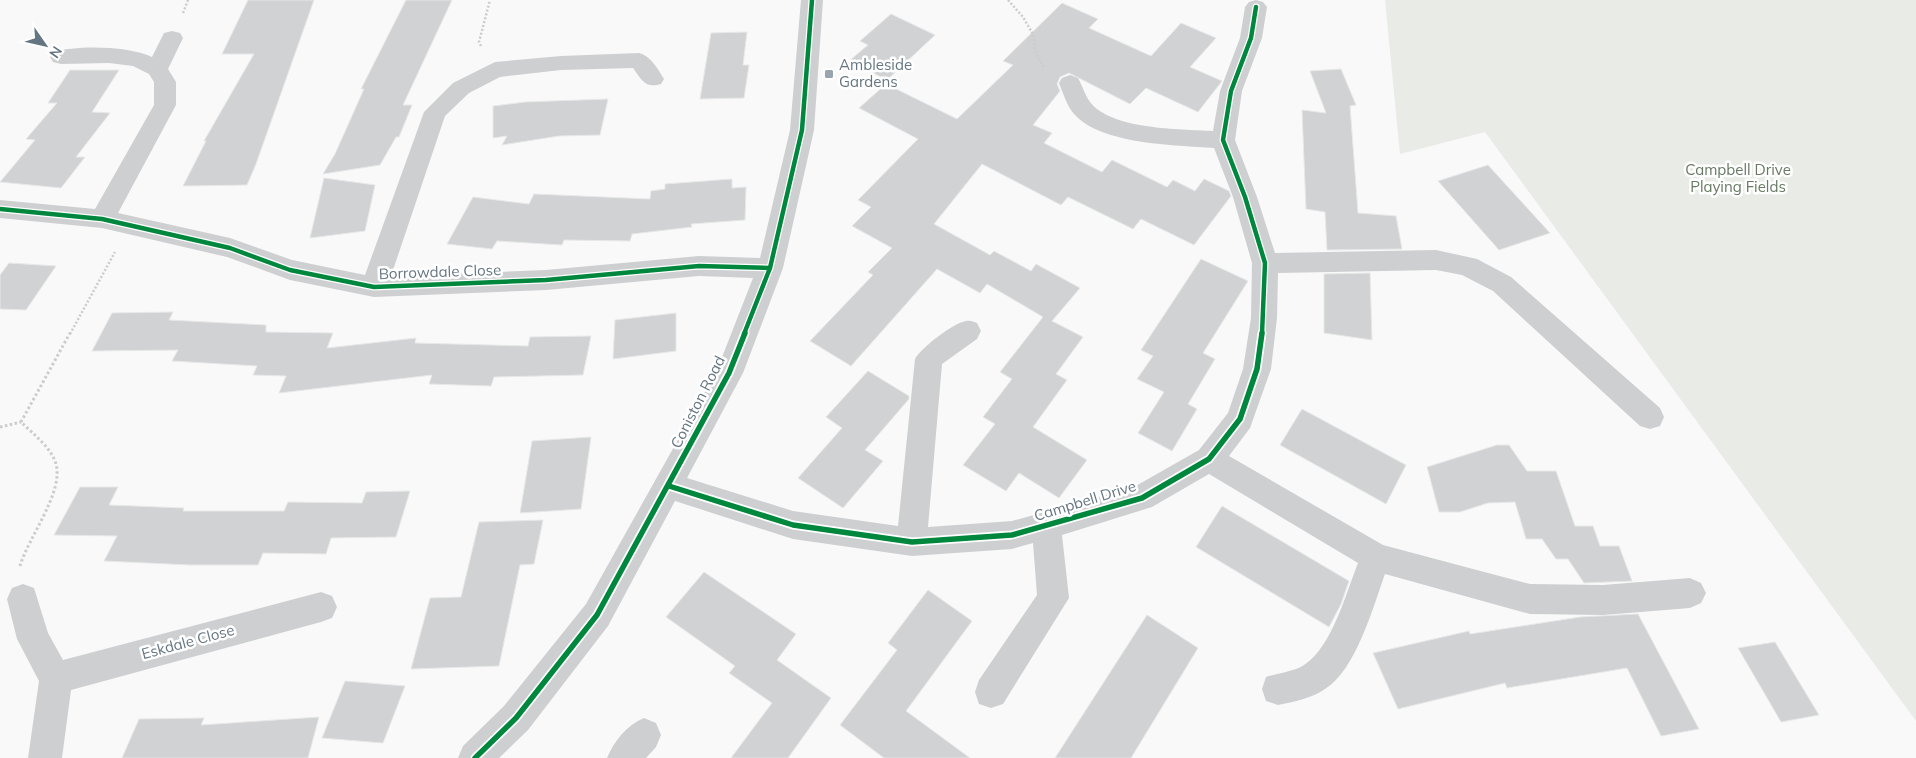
<svg xmlns="http://www.w3.org/2000/svg" width="1916" height="758" viewBox="0 0 1916 758" font-family="Mulish,sans-serif">
<style>
.green{fill:#e8ebe6}
.building{fill:#d0d2d3;stroke:#e8e8e8}
.lines{fill:none;stroke-linecap:round;stroke-linejoin:round}
.path-far1{stroke:#cbcccd;stroke-width:2.5;stroke-dasharray:2 2;stroke-linecap:butt}
.path{stroke:#cbcccd;stroke-width:3;stroke-dasharray:2.5 2.5;stroke-linecap:butt}
.minor{fill:#cecfd0;fill-rule:evenodd}
.cycleway-far1-casing{stroke:#fff;stroke-width:7}
.cycleway-casing{stroke:#fff;stroke-width:9}
.cycleway-far1{stroke:#00873e;stroke-width:4.5}
.cycleway{stroke:#00873e;stroke-width:5.5}
.poi-dot{fill:#99a4ac;stroke:#fff;stroke-width:2}
.labels{text-anchor:middle;stroke-width:5;stroke-linejoin:round;paint-order:stroke}
.poi-label{font-size:15px;fill:#657683;stroke:#fff;text-anchor:start}
.park-label{font-size:15px;fill:#687a64;stroke:#fff}
.street-label{font-size:15px;fill:#657683;stroke:#fff}
</style>
<rect width="100%" height="100%" fill="#f9f9f9"/>
<polygon class="green" points="1385,0 1916,0 1916,721 1485,132 1400,154"/>
<g class="building">
<polygon points="248,0 314,0 256,164 247,185 183,186 206,141 204,141 254,54 222,54"/>
<polygon points="406,0 452,0 403,105 412,105 399,137 396,137 380,165 323,174 335,154 364,89 361,89"/>
<polygon points="1062,3 1098,19 1089,28 1151,56 1181,23 1216,38 1190,67 1222,81 1198,112 1146,88 1130,104 1069,73 1060,77 1057,84 1060,91 1033,125 1052,133 1044,143 1102,172 1112,160 1167,187 1173,180 1195,191 1204,179 1229,191 1231,196 1194,245 1141,219 1133,229 1068,197 1061,205 982,164 934,224 990,255 994,251 1031,271 1036,264 1080,288 1052,321 1083,337 1056,374 1067,380 1033,427 1087,460 1059,498 1019,473 1006,491 963,465 995,424 983,417 1012,379 1000,372 1043,317 987,284 980,293 937,269 851,366 810,341 873,275 868,272 892,248 852,226 871,207 858,200 918,139 859,108 886,84 957,119 1013,65 1003,61"/>
<polygon points="891,14 935,35 887,80 849,61 868,45 860,41"/>
<polygon points="747,32 743,65 749,65 744,98 700,99 711,33"/>
<polygon points="1341,69 1356,105 1350,106 1358,213 1396,216 1402,249 1327,250 1325,212 1306,209 1302,110 1326,113 1310,71"/>
<polygon points="70,70 119,70 92,112 110,113 76,157 85,157 61,188 0,182 35,140 26,139 57,103 48,103"/>
<polygon points="608,99 600,135 559,136 502,145 507,136 493,138 493,106 525,102"/>
<polygon points="1488,165 1550,233 1499,250 1438,181"/>
<polygon points="324,178 375,185 365,231 310,238"/>
<polygon points="732,179 732,188 746,187 745,220 691,224 692,227 632,234 630,241 564,240 562,245 497,241 492,249 447,244 473,197 529,204 534,194 650,199 651,191 665,189 665,184"/>
<polygon points="1201,259 1248,281 1203,353 1215,359 1188,404 1197,409 1172,451 1138,433 1164,392 1137,379 1153,356 1141,350"/>
<polygon points="9,263 56,266 26,310 0,309 0,275"/>
<polygon points="1370,273 1372,340 1324,333 1324,274"/>
<polygon points="173,312 169,320 266,325 266,332 333,333 327,348 416,338 415,343 528,346 530,337 591,336 583,375 494,377 491,386 429,384 432,375 279,393 286,376 253,375 257,366 172,361 178,350 92,351 112,313"/>
<polygon points="676,313 676,351 613,359 615,320"/>
<polygon points="868,371 909,396 909,399 865,450 883,461 843,508 798,478 842,428 826,417"/>
<polygon points="1302,409 1406,465 1386,504 1280,445"/>
<polygon points="591,437 581,509 520,513 532,441"/>
<polygon points="1497,445 1509,445 1527,471 1556,471 1575,526 1593,526 1600,546 1619,546 1632,581 1584,583 1568,559 1556,559 1542,539 1526,539 1515,502 1488,503 1460,512 1439,512 1427,467"/>
<polygon points="80,487 118,487 109,505 184,508 183,511 284,511 288,502 362,503 366,492 410,491 396,537 331,538 326,554 263,553 258,565 191,565 104,561 117,536 54,535"/>
<polygon points="1222,506 1349,581 1341,604 1329,627 1196,547"/>
<polygon points="543,520 534,564 520,565 499,666 411,669 430,598 461,597 479,522"/>
<polygon points="704,572 796,634 777,660 831,698 788,758 731,758 772,703 729,673 735,666 666,617"/>
<polygon points="928,590 972,621 906,711 970,758 884,758 840,725 897,650 888,643"/>
<polygon points="1638,614 1699,729 1661,736 1627,668 1507,688 1505,683 1398,709 1373,653 1469,631 1470,634 1580,617"/>
<polygon points="1147,615 1198,648 1131,758 1055,758"/>
<polygon points="1775,642 1819,715 1781,722 1738,648"/>
<polygon points="345,681 405,686 383,743 322,738"/>
<polygon points="319,717 308,758 122,758 139,719 204,718 201,725"/>
</g>
<g class="lines">
<g class="path-far1">
<polyline points="1008,0 1023,17 1034,36 1035,51 1044,68"/>
<polyline points="183,13 188,0"/>
<polyline points="481,46 479,42 490,0"/>
<polyline points="70,334 115,252"/>
</g>
<g class="path">
<polyline points="0,427 21,422"/>
<path d="M20 566C28 538 64 492 56 464 51 447 33 434 21 422L70 333"/>
</g>
<g class="minor">
<path d="M801 0H823L814 130 783 268 743 373 687 478 793 511 898 526 915 359C921 348 953 323 966 321 970 320 974 322 977 323L981 331 977 339 942 364 928 527 1012 521 1134 487 1199 450 1228 413 1243 369 1251 318 1252 263 1233 197 1214 148C1175 145 1102 145 1074 114 1067 106 1063 93 1059 83L1062 78 1070 75 1078 78C1082 85 1085 95 1090 102 1112 130 1180 129 1213 131L1220 91 1240 38 1245 7 1249 2 1256 0 1263 2 1267 7 1262 38 1242 91 1235 140 1257 197 1275 253 1436 250 1477 259 1511 277 1660 408 1664 417 1660 426 1650 429 1640 426 1493 291 1462 275 1436 270 1278 273 1277 318 1271 369 1250 428 1229 456 1383 545 1473 569 1530 584 1603 585 1690 578 1701 583 1706 593 1701 603 1690 608 1603 615 1530 614 1385 574C1373 607 1356 670 1325 689 1312 698 1294 702 1278 705L1266 701 1262 689 1266 677C1278 673 1293 672 1304 665 1332 647 1346 593 1358 563L1209 474 1152 507 1062 535 1069 598 1003 704 991 708 979 704 975 692 979 680 1037 595 1033 543 1012 549 912 556 793 539 675 501 608 626 528 730 499 758H458L463 746 504 706 586 604 717 370 753 278 699 276 546 290 374 297 290 280 227 257 102 228 0 218V200L95 209 154 105V82L149 74 133 66 109 63 61 64 53 62 50 57 53 52C78 45 129 46 152 57L164 33 172 31 180 33 183 38 168 69 176 82V105L118 213 230 238 292 260 365 275 424 112 453 83 495 62 561 56 639 53C651 56 658 69 664 79L661 84C645 89 641 79 633 68L561 70 500 77 469 93 445 116 391 276 546 270 699 256 760 258 790 130Z"/>
<polygon points="23,584 34,588 48,633 63,660 321,592 332,596 337,607 332,618 321,622 71,690 62,758 28,758 39,681 17,639 7,599 12,588"/>
<path d="M644 718 656 723 661 735 656 747 646 758H607C614 741 627 725 644 718Z"/>
</g>
<g class="cycleway-far1-casing">
<g id="cycleway-far1">
<polyline points="1256,7 1251,38 1231,91 1223,140 1245,197 1265,263 1262,334"/>
<polyline points="0,209 102,219 230,248 290,270 374,287 546,280 699,266 770,268"/>
<polyline points="744,334 770,268 802,130 812,0"/>
</g>
</g>
<g class="cycleway-casing">
<g id="cycleway">
<polyline points="669,486 793,525 912,542 1012,535 1142,498 1209,459 1240,419 1257,369 1262,333"/>
<polyline points="475,758 516,718 597,615 729,373 745,333"/>
</g>
</g>
<use href="#cycleway-far1" class="cycleway-far1"/>
<use href="#cycleway" class="cycleway"/>
</g>
<rect class="poi-dot" x="824" y="69" width="10" height="10" rx="2.5"/>
<g class="labels">
<g class="poi-label">
<text x="839" y="70">Ambleside<tspan x="839" dy="17">Gardens</tspan></text>
</g>
<g class="park-label">
<text x="1738" y="175">Campbell Drive<tspan x="1738" dy="17">Playing Fields</tspan></text>
</g>
<g class="street-label">
<text transform="translate(440 272) rotate(-2)" y="5">Borrowdale Close</text>
<text transform="translate(698 402) rotate(-63)" y="5">Coniston Road</text>
<text transform="translate(1085 501) rotate(-17)" y="5">Campbell Drive</text>
<text transform="translate(188 642) rotate(-15)" y="5">Eskdale Close</text>
</g>
</g>
<g transform="translate(45 45) rotate(124)" stroke="#ffffff" stroke-width="4" paint-order="stroke">
<path d="M0-4L9 19L0 12L-9 19Z" fill="#657683"/>
<text y="-8" font-size="14" font-weight="bold" text-anchor="middle" fill="#657683">N</text>
</g>
</svg>
